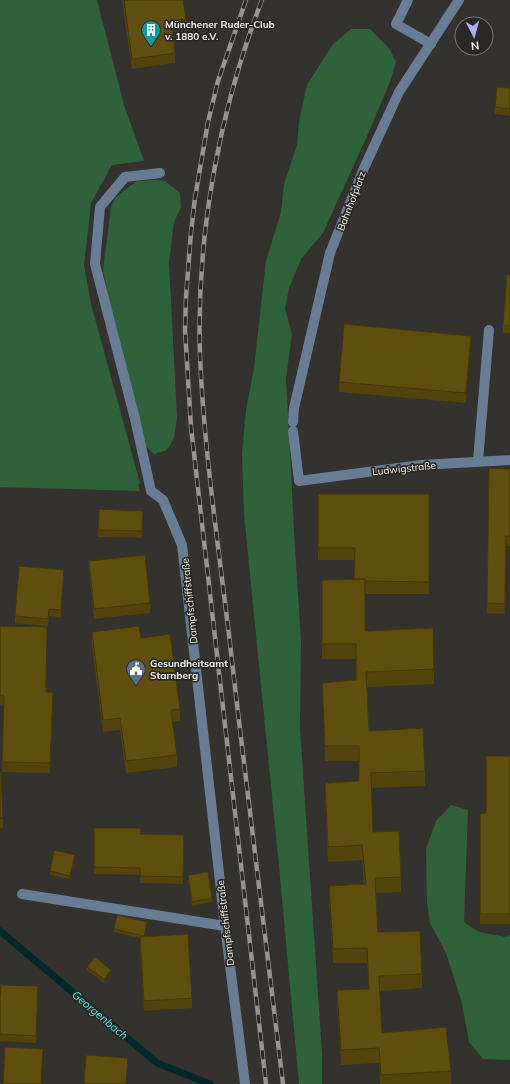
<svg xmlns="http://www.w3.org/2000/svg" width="510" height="1084" viewBox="0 0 510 1084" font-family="Mulish,sans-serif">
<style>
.green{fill:#2f623a}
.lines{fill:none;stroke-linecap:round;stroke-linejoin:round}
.stream{stroke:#022729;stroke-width:7}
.minor{stroke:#687c95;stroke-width:10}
.rail-casing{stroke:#969592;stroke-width:4.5}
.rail{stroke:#292824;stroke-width:3;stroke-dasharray:9;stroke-linecap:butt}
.wall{fill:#53430d}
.shaded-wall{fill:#43370a}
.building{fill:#604e0f;stroke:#43370a}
.labels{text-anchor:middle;stroke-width:3.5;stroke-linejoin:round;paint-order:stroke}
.poi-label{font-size:10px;font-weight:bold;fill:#f4f3f0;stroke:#292824;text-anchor:start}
.street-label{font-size:10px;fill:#f4f3f0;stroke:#292824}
.water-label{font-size:11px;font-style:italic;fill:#48edf4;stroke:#292824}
</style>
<rect width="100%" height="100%" fill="#33322e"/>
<g class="green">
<polygon points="0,0 97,0 124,105 144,161 112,165 91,203 84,265 91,304 140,483 138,484 140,491 0,487"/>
<polygon points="351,29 370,29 389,48 396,62 390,82 368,134 323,233 301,259 289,288 285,309 292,334 286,378 295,548 301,641 300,729 322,1053 322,1084 299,1084 279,866 244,514 242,453 246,410 254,368 266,261 281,212 284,184 297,145 299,121 307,85 333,44"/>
<polygon points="156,180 165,181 180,193 181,207 174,222 169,262 177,418 174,438 167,450 154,454 146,446 114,326 103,270 111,207 115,198 137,181"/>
<polygon points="451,805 468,810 464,922 479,932 506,937 510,935 510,1060 483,1059 469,1042 462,1003 446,953 430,923 427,902 426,849 436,821"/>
</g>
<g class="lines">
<polyline class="stream" points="0,931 157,1063 210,1084"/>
<g class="minor">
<polyline points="408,0 396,24 431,44"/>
<polyline points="160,173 125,177 100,207 95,264 135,419 151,491 163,500 182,545 225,926 245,1084"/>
<polyline points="293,422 294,408 330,253 364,168 399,92 459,0"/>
<polyline points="293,431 299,481 421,465 510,460"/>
<polyline points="478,461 489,330"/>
<polyline points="22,894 225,926"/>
</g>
<g class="rail-casing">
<g id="rail">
<polyline points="246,0 218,81 208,122 195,198 191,232 186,297 185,330 191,427 266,1084"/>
<path d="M262 0C219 111 196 237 200 356 204 450 218 543 229 635 246 785 265 935 283 1084"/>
</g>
</g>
<use href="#rail" class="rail"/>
</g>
<g class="wall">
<polygon points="122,0 183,0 186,19 186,29 172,31 175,53 175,63 132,69"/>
<polygon points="510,88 510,116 495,114 495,107"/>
<polygon points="510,275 510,333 503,333 503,325"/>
<polygon points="471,346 466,403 339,392 339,382"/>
<polygon points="489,468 510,469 510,546 506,546 505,614 487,613"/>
<polygon points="318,494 429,494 429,594 365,594 365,631 434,669 434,684 367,687 369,731 425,771 425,786 371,788 373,832 401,877 401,892 376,893 378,932 422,974 422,988 380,991 382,1033 451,1071 451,1084 380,1084 379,1063 341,1065 337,1005 337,990 369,989 367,963 333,963 329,901 329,886 364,884 362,860 328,862 325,797 325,783 359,781 359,761 325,761 322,683 356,680 356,659 322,659 322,580 354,579 355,560 318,560"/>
<polygon points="143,511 142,538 98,537 98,530"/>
<polygon points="89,561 150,603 150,613 94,619 89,571"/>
<polygon points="64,577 61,617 49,616 48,626 15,623 15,616"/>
<polygon points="0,626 53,702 50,773 2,772 4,706 0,705"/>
<polygon points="92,632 141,638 180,709 180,721 172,722 177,755 177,767 126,773 120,730 103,732 92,645"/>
<polygon points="510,756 510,924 480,924 480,814 486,813"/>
<polygon points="0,771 3,818 3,828 0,828"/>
<polygon points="94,828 141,834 184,835 183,884 140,883 140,875 94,874"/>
<polygon points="75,859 70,879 50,875 50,871"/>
<polygon points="188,875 212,898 212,902 192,906 188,879"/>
<polygon points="147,925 145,936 192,998 192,1008 144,1011 140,947 140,938 114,932 114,929"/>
<polygon points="87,967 111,974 104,983 87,970"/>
<polygon points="38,994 36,1043 0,1041 0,999"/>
</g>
<g class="shaded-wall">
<polygon points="471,336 471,346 466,403 466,393"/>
<polygon points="64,570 64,577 61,617 61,610"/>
<polygon points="75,855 75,859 70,879 70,876"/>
<polygon points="147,922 147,925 144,939 144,936"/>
<polygon points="111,970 111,974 104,983 104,979"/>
</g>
<g class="building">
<polygon points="124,0 183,0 186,19 171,21 175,53 132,59"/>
<polygon points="497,87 510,88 510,109 495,107"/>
<polygon points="507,275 510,275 510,326 503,325"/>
<polygon points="344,324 471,336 466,393 339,382"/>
<polygon points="489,468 510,469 510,536 506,536 505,604 487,603"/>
<polygon points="318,494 429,494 429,582 365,581 365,579 354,579 355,548 318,548"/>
<polygon points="99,509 143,511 142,531 98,530"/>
<polygon points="145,555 150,603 94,609 89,561"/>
<polygon points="19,566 64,570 61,610 49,609 48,619 15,616"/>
<polygon points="365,579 365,631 433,628 434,669 366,672 369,731 423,728 425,771 371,773 373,832 399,831 401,877 375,878 378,932 420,931 422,974 379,976 382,1033 446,1027 451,1071 381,1075 379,1048 341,1050 337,990 369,989 367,948 333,949 329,886 366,884 362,845 328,847 325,783 359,781 359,746 325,746 322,683 356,680 356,644 322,644 322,580"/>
<polygon points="0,626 47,627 46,692 53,692 50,763 2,762 4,696 0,695"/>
<polygon points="139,626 141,638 170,634 180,709 171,710 177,755 126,761 120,718 103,720 92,632"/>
<polygon points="486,756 510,756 510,914 480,914 480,814 486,813"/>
<polygon points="0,771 1,771 3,818 0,818"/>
<polygon points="94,828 141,828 140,834 184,835 183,877 140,876 140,868 94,867"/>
<polygon points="54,850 75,855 70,876 50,871"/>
<polygon points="208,872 212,898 192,902 188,875"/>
<polygon points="117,915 147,922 144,936 114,929"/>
<polygon points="188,934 192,998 144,1001 140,937"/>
<polygon points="95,957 111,970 104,979 87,967"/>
<polygon points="1,985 38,986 36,1036 0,1034 0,999"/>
<polygon points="5,1047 43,1049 41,1084 3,1084"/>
<polygon points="86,1055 128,1058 126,1084 84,1084"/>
</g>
<defs>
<g id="building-pin" transform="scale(1)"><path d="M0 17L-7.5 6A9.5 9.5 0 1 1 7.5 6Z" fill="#0f9aa8" stroke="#292824"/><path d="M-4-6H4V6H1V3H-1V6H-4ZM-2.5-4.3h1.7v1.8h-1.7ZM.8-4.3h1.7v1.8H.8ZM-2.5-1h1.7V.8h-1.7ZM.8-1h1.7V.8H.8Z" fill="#fff"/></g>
<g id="civic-pin" transform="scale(1)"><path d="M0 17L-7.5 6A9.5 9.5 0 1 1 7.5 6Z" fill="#5c6f8a" stroke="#292824"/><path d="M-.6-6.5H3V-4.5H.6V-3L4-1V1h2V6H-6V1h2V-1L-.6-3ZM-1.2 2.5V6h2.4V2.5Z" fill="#fff"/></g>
</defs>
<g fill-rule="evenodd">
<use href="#building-pin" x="151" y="30"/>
<use href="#civic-pin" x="136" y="669"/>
</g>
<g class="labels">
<g class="poi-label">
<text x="165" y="28">Münchener Ruder-Club<tspan x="165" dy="12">v. 1880 e.V.</tspan></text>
<text x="150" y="667">Gesundheitsamt<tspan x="150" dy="12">Starnberg</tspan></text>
</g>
<g class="street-label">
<text transform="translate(351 201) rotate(-69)" y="4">Bahnhofplatz</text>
<text transform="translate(404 468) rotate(-6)" y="4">Ludwigstraße</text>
<text transform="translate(189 601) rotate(-96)" y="4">Dampfschiffstraße</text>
<text transform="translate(225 923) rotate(-97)" y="4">Dampfschiffstraße</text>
</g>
<g class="water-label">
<text transform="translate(100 1015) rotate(40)" y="4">Georgenbach</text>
</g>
</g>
<g transform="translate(474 36) rotate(174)"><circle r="19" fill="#292824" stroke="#7a7976"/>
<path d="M0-3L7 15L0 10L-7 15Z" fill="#a9b0fc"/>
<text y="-6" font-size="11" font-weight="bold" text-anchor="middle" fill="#f4f3f0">N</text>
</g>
</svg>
